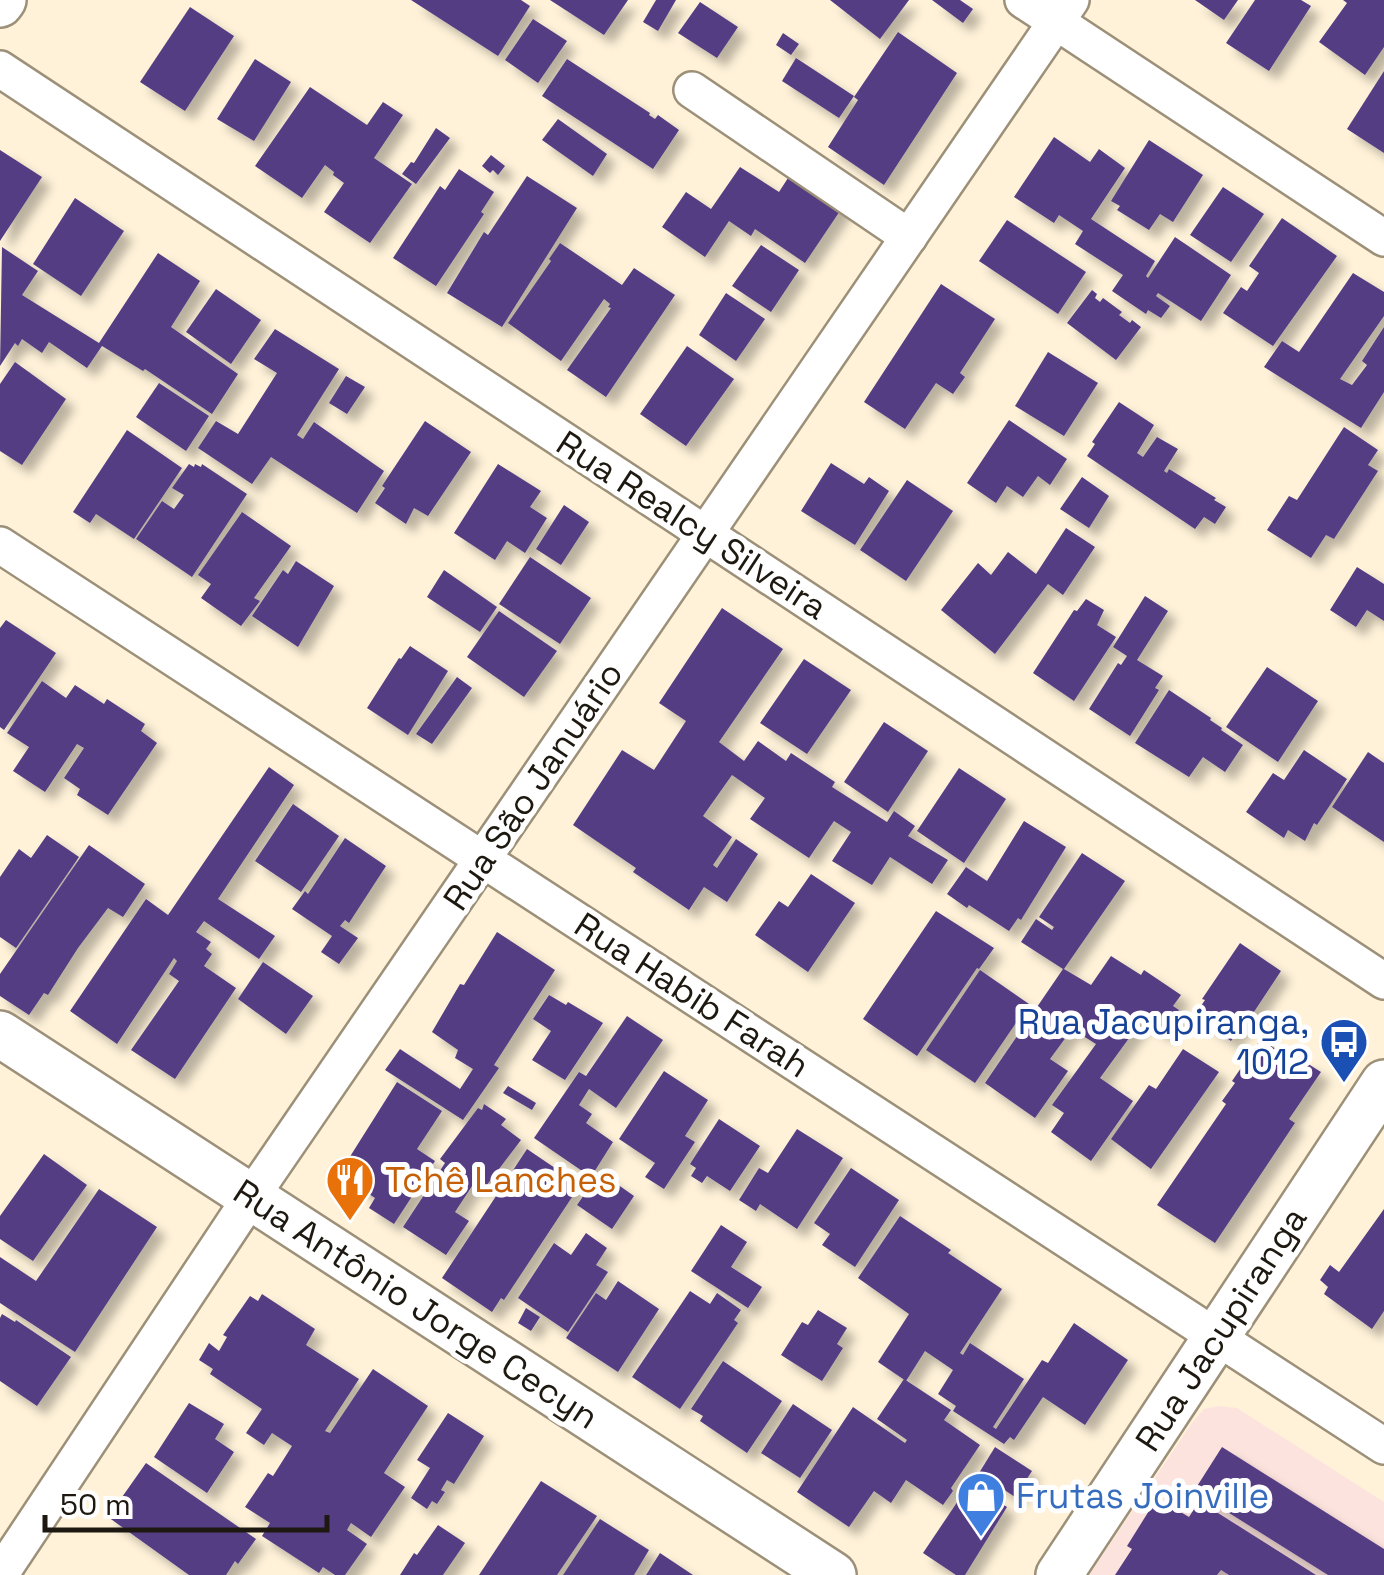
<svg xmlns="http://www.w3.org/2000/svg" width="1384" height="1575" viewBox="0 0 1384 1575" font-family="'Space Grotesk',sans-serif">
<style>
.education{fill:#fde3dd}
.building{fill:#543d84;filter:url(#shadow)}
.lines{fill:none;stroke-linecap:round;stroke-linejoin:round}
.minor-casing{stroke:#9c9079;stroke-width:40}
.tertiary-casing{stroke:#9c9079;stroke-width:50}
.minor{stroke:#fff;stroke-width:35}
.tertiary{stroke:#fff;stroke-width:45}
.labels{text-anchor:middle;stroke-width:10;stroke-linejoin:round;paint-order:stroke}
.street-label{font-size:35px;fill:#1d1810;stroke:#fff}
.transit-label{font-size:35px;fill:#164399;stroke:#fff;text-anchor:end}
.food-label{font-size:35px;fill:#c56008;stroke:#fff;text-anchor:start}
.shop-label{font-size:35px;fill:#366cbe;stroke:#fff;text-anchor:start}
</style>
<defs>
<filter id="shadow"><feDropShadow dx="9" dy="9" stdDeviation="5" flood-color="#0004"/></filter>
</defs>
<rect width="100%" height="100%" fill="#fff2d9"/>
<polygon class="education" points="1219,1406 1237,1408 1384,1502 1384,1575 1089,1575 1192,1423 1204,1409"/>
<g class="building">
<polygon points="411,0 521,0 530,6 498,56"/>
<polygon points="550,0 628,0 604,35"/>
<polygon points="656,0 676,0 658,31 643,22"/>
<polygon points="830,0 909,0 880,39"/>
<polygon points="932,0 960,0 973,9 963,23"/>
<polygon points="1195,0 1238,0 1224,20"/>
<polygon points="1255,0 1301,0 1311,6 1269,71 1226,43"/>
<polygon points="1343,0 1384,0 1384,47 1365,75 1319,42 1347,3"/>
<polygon points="700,2 738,27 717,58 678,33"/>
<polygon points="190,7 234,36 185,111 140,82"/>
<polygon points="533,19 567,41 538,83 505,60"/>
<polygon points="898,32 957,73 884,185 828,147 858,100 854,97"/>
<polygon points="783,33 799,44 791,55 776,45"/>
<polygon points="796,58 854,96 839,118 782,81"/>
<polygon points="255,59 291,82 254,141 217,119"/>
<polygon points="567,59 650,113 649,115 655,119 658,115 679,130 653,169 542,96"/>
<polygon points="1384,71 1384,153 1347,129"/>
<polygon points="310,87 367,125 383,102 403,115 374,158 412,184 370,243 324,212 344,183 333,175 334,172 325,165 302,198 255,166"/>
<polygon points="558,119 607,154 593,176 542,140"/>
<polygon points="436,128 450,138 416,184 402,174 411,162 414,163"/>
<polygon points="1054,137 1090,162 1099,149 1125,168 1091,219 1155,261 1146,276 1148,278 1175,237 1231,275 1201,321 1158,293 1156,296 1170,306 1161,318 1148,310 1146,314 1112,291 1123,275 1075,244 1083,231 1059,215 1054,223 1014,197"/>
<polygon points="1149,140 1203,175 1173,222 1160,214 1149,230 1117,210 1120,206 1111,201"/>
<polygon points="0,150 42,177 0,241"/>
<polygon points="491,155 505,166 498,175 493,170 490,173 482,166"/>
<polygon points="740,167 779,192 795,167 846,202 805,263 755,229 751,236 729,221 705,257 662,227 686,192 711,209"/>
<polygon points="459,169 494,192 481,212 484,214 436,286 393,258 440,186 445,190"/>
<polygon points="527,176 577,208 502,327 447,293 484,232 488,235"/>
<polygon points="1223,187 1264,214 1231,262 1190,235"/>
<polygon points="75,198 124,231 81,296 33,264"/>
<polygon points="1282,218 1337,256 1273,346 1223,313 1241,287 1247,291 1259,273 1249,266"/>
<polygon points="1007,220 1086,272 1058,314 979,261"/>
<polygon points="560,243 622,285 634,268 675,295 606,397 567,370 611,308 608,307 610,304 604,299 561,361 508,323 551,261 549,259"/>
<polygon points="761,245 799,270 771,312 732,286"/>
<polygon points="2,247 38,271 22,295 99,343 158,253 200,281 171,327 238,374 212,414 145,369 143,371 102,346 87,368 49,342 42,353 22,339 18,346 15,343 0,366"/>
<polygon points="1353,273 1384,292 1384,316 1340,379 1352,385 1367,365 1362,361 1384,327 1384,392 1361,428 1264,367 1282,341 1299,352"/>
<polygon points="941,284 995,319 960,373 965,377 953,394 936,383 905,429 864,402"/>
<polygon points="216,289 261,320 231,364 186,332"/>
<polygon points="1092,290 1097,294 1095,298 1100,302 1103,298 1122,312 1119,315 1130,323 1132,320 1141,327 1116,360 1067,323"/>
<polygon points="726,293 765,319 736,361 699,335"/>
<polygon points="275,329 339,369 297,435 303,439 314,422 384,471 357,513 271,457 252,484 198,448 216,421 238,434 277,373 254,359"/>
<polygon points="687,346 734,379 686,446 640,414"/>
<polygon points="1048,352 1098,383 1064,436 1015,406"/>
<polygon points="15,362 66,399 22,465 0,451 0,384"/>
<polygon points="346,376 365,387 347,414 329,403"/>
<polygon points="159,383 209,416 186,451 136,417"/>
<polygon points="1119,402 1154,425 1137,453 1143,457 1157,437 1178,449 1164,471 1167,473 1169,469 1216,498 1214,500 1226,507 1215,524 1204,517 1195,529 1087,456 1095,444 1092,442"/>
<polygon points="1009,420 1067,459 1050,485 1038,476 1023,497 1007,486 996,503 967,483"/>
<polygon points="425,421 471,452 428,516 414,508 406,524 375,503 385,488 382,486"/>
<polygon points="1344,427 1378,450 1368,465 1378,471 1334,539 1326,535 1311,558 1267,530 1289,496 1297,500"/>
<polygon points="127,430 182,468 134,539 96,514 90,523 73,512"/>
<polygon points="831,463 864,484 869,477 889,491 855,545 801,511"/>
<polygon points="189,464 194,467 195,464 201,467 202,464 247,494 192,577 136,539 162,501 174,509 184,495 172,488"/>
<polygon points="498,464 541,491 530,507 547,518 525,553 507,541 495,560 454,533"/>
<polygon points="1082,477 1109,496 1089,528 1060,509"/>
<polygon points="907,480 953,511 906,581 860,550"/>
<polygon points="564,505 589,522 561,565 536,549"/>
<polygon points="242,512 291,546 254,598 260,601 241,626 201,598 211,584 198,575"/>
<polygon points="1066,528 1095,547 1063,595 1048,584 995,654 941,610 978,563 991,575 1008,552 1036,574"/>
<polygon points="530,557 591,598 560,644 499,604"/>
<polygon points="296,561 334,586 298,647 252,616 283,570 288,574"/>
<polygon points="1357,567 1384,584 1384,621 1367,610 1356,627 1330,610"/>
<polygon points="444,570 497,607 480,632 427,597"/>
<polygon points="1145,596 1168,611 1137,660 1163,676 1155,688 1159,690 1130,736 1089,709 1118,663 1121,665 1127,656 1113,647"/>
<polygon points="1086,599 1104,610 1097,625 1116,637 1074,701 1033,673 1074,610 1077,611"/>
<polygon points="722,608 783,649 719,742 744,761 758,741 786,761 791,753 835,782 832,787 887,822 894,811 915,826 908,836 948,860 932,884 890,857 872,885 832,861 851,832 834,821 809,858 750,819 765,798 732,775 703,816 732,837 713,865 717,868 736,839 758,854 727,902 704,887 689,910 633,872 636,868 573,825 622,750 654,770 686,721 659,703"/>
<polygon points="499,611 557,651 524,697 467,657"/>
<polygon points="6,620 56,653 4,730 0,727 0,628"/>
<polygon points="410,646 448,671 408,735 367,708 399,658 401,659"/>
<polygon points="804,659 851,690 807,754 760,723"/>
<polygon points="1267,667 1318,701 1278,762 1226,727"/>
<polygon points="457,677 472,688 432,744 416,734"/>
<polygon points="42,681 66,698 75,685 104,704 107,699 145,724 141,731 157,743 108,815 77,795 80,789 64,778 84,748 77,744 45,792 13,771 29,747 7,733"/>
<polygon points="1169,690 1211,718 1210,720 1222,728 1221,730 1243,745 1225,772 1203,757 1189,777 1135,743"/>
<polygon points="884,722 928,751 888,812 844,782"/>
<polygon points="1304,750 1347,779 1317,825 1314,823 1305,841 1288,830 1284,838 1246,812 1273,773 1284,780"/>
<polygon points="1368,752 1384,763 1384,842 1332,807"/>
<polygon points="269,767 294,785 218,899 275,936 259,959 204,921 196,932 211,942 206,949 212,954 204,966 236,988 175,1079 131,1050 179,981 169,974 177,961 174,958 117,1044 70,1011 146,899 168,915"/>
<polygon points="959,768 1006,799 964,863 917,831"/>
<polygon points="293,804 339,836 301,892 255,861"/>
<polygon points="1024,821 1066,847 1021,920 1018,918 1009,931 969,905 967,908 947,894 966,867 987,881"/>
<polygon points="47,835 79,857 16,948 0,937 0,877 19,849 31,858"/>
<polygon points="345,838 386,866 349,923 345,920 340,926 358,938 339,964 321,952 332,936 292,909 305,891 308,894"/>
<polygon points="89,845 145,884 123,917 108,908 78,948 48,995 44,993 29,1015 0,996 0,974"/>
<polygon points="1082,853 1125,881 1064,969 1091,985 1111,956 1141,975 1144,970 1181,995 1173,1006 1179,1010 1164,1034 1143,1019 1100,1078 1133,1101 1091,1161 1051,1132 1064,1113 1052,1105 1096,1044 1072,1029 1050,1059 1068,1071 1035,1118 985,1083 1063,969 1021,942 1036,919 1052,930 1054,927 1039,917"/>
<polygon points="811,874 855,903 808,972 755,935 779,901 788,907"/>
<polygon points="936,911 994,948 979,969 977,968 917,1056 863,1019"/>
<polygon points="497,932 555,970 494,1065 499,1068 463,1120 385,1070 400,1049 460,1089 473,1069 455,1058 458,1050 432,1032 460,984 464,985"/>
<polygon points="1240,943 1281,971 1244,1027 1242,1025 1231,1041 1194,1016 1205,1000 1202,999"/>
<polygon points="263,962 313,996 286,1034 238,999"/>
<polygon points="980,970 1029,1004 975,1083 926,1050"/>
<polygon points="549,995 566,1005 568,1002 603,1023 565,1080 532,1060 551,1031 533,1019"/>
<polygon points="627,1016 663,1040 616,1108 589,1089 579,1105 592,1114 586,1123 613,1142 591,1177 534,1138 579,1072 586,1076"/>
<polygon points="1261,1039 1298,1064 1302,1060 1321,1072 1289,1119 1295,1123 1215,1243 1157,1205 1226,1104 1222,1101 1235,1083 1232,1081"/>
<polygon points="1183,1049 1219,1072 1151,1169 1111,1139 1149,1085 1156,1089"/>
<polygon points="664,1071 708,1100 685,1136 695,1142 664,1189 645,1177 655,1163 619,1139"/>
<polygon points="397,1082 442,1111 417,1149 435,1161 394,1224 369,1208 375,1198 339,1174"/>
<polygon points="508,1086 536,1103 532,1110 503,1093"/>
<polygon points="484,1104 506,1119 501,1125 521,1140 483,1190 474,1183 455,1212 469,1221 446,1255 403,1227 445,1163 440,1159 478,1108 482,1110"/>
<polygon points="719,1119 760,1146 730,1191 707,1176 702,1183 691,1176 696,1168 690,1164"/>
<polygon points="797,1129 843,1158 797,1229 760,1204 756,1211 739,1200 759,1168 768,1173"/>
<polygon points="527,1149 580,1185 504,1300 501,1298 492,1312 442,1278"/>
<polygon points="44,1154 87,1185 33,1261 0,1239 0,1216"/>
<polygon points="851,1168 899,1200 855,1267 822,1245 830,1234 814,1223"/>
<polygon points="600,1172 634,1196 612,1229 577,1205"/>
<polygon points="99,1189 157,1227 75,1352 0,1303 0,1257 36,1281"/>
<polygon points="1384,1209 1384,1311 1372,1329 1324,1294 1328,1287 1320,1280 1330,1265 1339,1272"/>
<polygon points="900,1216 951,1250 948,1253 1002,1289 960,1353 963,1355 970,1343 1024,1379 993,1427 996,1429 1042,1360 1048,1363 1074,1323 1128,1360 1085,1425 1043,1397 1014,1440 1010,1437 1004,1444 953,1411 956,1406 938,1394 953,1370 925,1351 906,1381 878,1362 909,1314 858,1278"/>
<polygon points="721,1225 747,1242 731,1267 762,1287 748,1308 691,1271"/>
<polygon points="586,1233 607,1248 596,1265 608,1272 568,1332 518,1298 554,1243 571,1255"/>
<polygon points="618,1281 659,1309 618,1372 566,1338 596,1293 606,1300"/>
<polygon points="690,1291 710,1304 717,1293 741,1310 734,1320 738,1323 680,1409 632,1377"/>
<polygon points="262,1294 315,1329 306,1345 359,1379 325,1431 330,1433 373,1369 428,1406 384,1473 405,1487 371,1537 351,1523 347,1530 367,1544 345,1575 335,1575 323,1567 319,1573 262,1536 270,1523 245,1507 268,1473 273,1476 292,1446 272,1433 264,1445 246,1433 262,1409 210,1374 213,1369 199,1360 209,1343 219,1351 227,1337 223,1335 250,1296 258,1301"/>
<polygon points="526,1308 540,1317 531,1331 518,1323"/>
<polygon points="818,1310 847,1328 837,1344 843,1348 822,1381 781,1355 802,1322 808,1325"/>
<polygon points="2,1314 15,1322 16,1320 71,1357 37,1406 0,1381 0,1318"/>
<polygon points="723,1361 782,1401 747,1453 700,1421 703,1416 691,1409"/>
<polygon points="904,1379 951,1410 944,1420 980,1445 951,1488 953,1491 943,1505 906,1480 891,1503 874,1491 849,1527 797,1492 853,1407 905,1443 907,1440 877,1419"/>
<polygon points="189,1403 224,1424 215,1439 234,1452 207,1493 154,1457"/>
<polygon points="793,1404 832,1430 800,1478 761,1453"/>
<polygon points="448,1413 484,1436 454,1484 447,1480 441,1490 445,1492 437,1504 432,1501 427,1509 411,1498 430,1468 417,1460"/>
<polygon points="995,1447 1032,1471 1015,1497 979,1473"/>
<polygon points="1222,1447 1384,1549 1384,1575 1328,1575 1194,1491"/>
<polygon points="146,1463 256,1539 238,1564 235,1561 226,1575 189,1575 108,1517"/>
<polygon points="541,1481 597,1516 557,1575 479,1575"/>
<polygon points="970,1483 1007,1507 965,1575 956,1575 923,1553"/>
<polygon points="1157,1498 1189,1517 1199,1501 1316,1575 1229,1575 1221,1570 1217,1575 1115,1575 1132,1549 1127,1546"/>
<polygon points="600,1519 649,1550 634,1575 563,1575"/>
<polygon points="438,1525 465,1543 443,1575 400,1575 414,1553 417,1555"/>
<polygon points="660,1553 693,1575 646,1575"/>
</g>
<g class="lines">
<g class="minor-casing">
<g id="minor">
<polyline points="1023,0 1384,238"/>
<polyline points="0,69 1384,981"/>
<polyline points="692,90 909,237"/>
<polyline points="0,545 1384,1446"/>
<polyline points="0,1575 251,1197 1071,0"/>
</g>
</g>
<g class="tertiary-casing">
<g id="tertiary">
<polyline points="0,4 3,0"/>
<polyline points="0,1034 833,1575"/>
<polyline points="1059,1575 1384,1083"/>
</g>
</g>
<use href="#minor" class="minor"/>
<use href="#tertiary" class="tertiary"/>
</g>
<defs>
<g id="bus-pin" transform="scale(2.5)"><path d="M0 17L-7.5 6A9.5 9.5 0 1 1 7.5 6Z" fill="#1a4fb4" stroke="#fff"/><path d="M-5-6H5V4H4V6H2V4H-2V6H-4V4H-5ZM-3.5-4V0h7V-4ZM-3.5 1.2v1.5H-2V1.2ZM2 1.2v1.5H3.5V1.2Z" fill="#fff"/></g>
<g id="restaurant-pin" transform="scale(2.5)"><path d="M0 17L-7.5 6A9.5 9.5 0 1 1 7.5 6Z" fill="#e8710a" stroke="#fff"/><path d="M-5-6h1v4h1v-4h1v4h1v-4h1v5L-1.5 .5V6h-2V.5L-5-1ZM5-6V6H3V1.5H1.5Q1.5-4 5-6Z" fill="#fff"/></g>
<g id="shop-pin" transform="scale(2.5)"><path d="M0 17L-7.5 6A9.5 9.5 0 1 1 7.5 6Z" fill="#3f7fe0" stroke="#fff"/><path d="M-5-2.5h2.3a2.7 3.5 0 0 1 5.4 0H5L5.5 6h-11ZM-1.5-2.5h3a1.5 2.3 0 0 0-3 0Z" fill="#fff"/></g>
</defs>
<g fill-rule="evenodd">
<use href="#bus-pin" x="1344" y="1042"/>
<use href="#restaurant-pin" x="350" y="1180"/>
<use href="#shop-pin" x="981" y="1496"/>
</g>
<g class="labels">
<g class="street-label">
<text transform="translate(692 525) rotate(33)" y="12">Rua Realcy Silveira</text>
<text transform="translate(533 786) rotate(-56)" y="12">Rua São Januário</text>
<text transform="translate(692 995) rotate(33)" y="12">Rua Habib Farah</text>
<text transform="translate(416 1304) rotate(33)" y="12">Rua Antônio Jorge Cecyn</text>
<text transform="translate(1221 1329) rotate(-57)" y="12">Rua Jacupiranga</text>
</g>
<g class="transit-label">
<text x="1309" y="1034">Rua Jacupiranga,<tspan x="1309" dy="40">1012</tspan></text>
</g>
<g class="food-label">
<text x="385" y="1192">Tchê Lanches</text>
</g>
<g class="shop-label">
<text x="1016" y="1508">Frutas Joinville</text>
</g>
</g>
<path d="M45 1515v15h282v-15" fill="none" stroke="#1d1810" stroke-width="5"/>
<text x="60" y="1515" font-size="30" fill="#1d1810" stroke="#ffffff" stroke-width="8" paint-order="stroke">50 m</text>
</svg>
